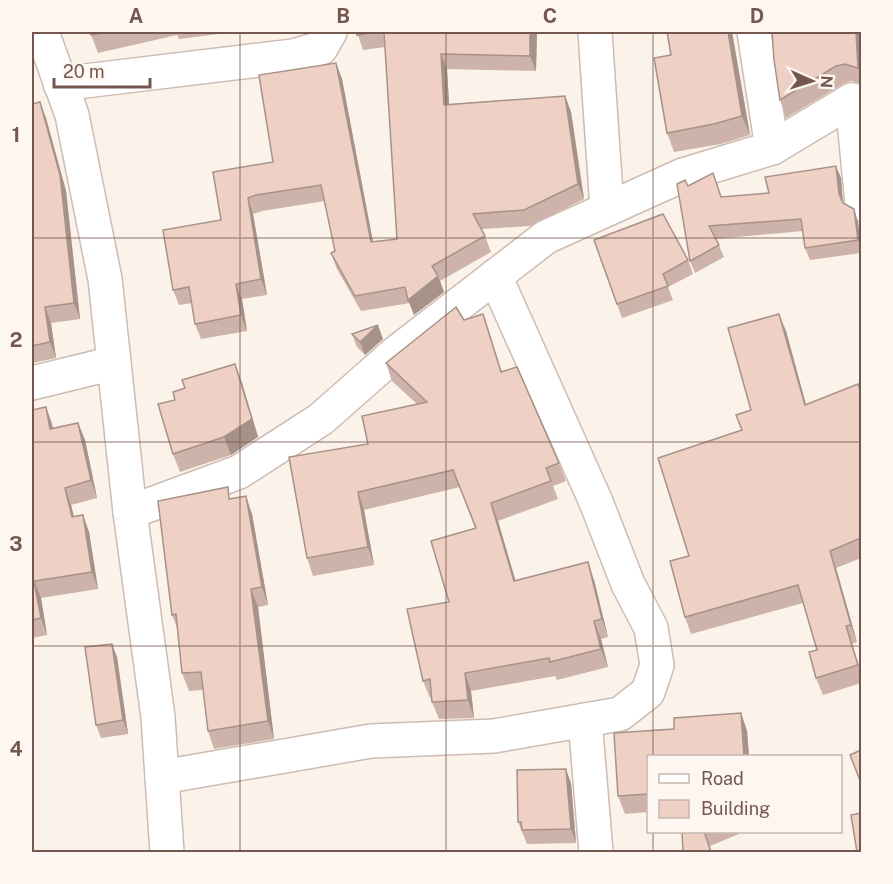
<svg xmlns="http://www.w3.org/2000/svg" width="893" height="884" viewBox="0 0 893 884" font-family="'Public Sans',sans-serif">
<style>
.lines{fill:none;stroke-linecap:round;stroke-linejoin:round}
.minor-casing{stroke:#cebcb3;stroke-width:36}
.minor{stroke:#fff;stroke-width:33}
.wall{fill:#cdb3a9}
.shaded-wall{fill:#a79289}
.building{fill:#eed0c4;stroke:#a79289;stroke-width:1.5}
.grid{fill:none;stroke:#74584f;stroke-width:1.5;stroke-opacity:0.55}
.neatline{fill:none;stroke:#74584f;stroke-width:2}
.grid-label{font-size:20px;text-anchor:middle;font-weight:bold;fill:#74584f}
</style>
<rect width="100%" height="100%" fill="#fbf2ea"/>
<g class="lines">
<g class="minor-casing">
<g id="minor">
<polyline points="42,32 72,115 105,279 130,512 158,717 167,852"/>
<polyline points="595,32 607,209"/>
<polyline points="754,32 772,148"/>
<polyline points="60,84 293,56 321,48 330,32"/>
<polyline points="852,100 862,204"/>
<polyline points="32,383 114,363"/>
<polyline points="130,512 239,472 321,419 397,352 546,237 683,175 772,148 852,100 862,104"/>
<polyline points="585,720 596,852"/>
<polyline points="162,777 371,741 494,736 620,714 648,692 657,665 651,628 628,584 596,502 495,276"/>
</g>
</g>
<use href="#minor" class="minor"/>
</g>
<g class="wall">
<polygon points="90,32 234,32 179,39 177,35 98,53"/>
<polygon points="357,32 537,32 536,71 447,69 449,104 565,96 571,112 584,199 530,226 482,229 485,236 491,252 440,281 444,292 414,315 410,303 361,311 337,269 331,253 335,251 325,201 262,211 253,214 267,295 242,299 247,331 201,339 195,324 192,303 179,305 173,290 221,220 273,162 336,63 342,79 373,242 397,239 385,47 363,50"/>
<polygon points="667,32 732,32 750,135 721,144 674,152 667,133 671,55"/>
<polygon points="861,32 861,84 851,81 843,84 786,118 780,100"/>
<polygon points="32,104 46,118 66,191 80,319 51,323 56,358 32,363"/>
<polygon points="841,178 843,203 854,209 858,222 861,244 861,253 810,260 805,248 803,231 716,239 724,257 695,273 690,261 688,186 721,197 769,193"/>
<polygon points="594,240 688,260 693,274 668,287 673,300 622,318"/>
<polygon points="483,314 502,372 559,463 566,481 553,486 558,499 498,521 515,581 594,580 608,637 601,639 608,667 557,680 555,676 471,691 474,718 439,719 432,702 432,698 430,698 423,681 449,602 475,528 460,487 364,510 374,565 313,576 307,558 368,444 417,404 392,381 386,363 464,320"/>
<polygon points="786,331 806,405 861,393 861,558 836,568 857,642 852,644 861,672 861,683 823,695 816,678 817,650 803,603 691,634 685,617 742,430 736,415 751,410"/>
<polygon points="352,334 383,339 365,355 357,347"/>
<polygon points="242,383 258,437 231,455 180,472 173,454"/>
<polygon points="46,407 53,428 78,423 85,440 97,498 71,505 74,516 83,515 89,532 98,589 41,598 47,635 32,638 32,410"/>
<polygon points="232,498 252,514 268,605 258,607 274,739 214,749 208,731 203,690 189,691 182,673 178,630 172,615"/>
<polygon points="117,657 128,734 101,738 96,725"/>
<polygon points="741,713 747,731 749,756 648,756 648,812 625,814 618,796 614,733 674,729 674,718"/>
<polygon points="571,783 576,843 527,844 518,822"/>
<polygon points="682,831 746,831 710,846 712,852 683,852"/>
</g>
<g class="shaded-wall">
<polygon points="530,32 537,32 536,71 530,56"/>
<polygon points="728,32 732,32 750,135 742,116"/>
<polygon points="856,32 861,32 861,76 858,68"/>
<polygon points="441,54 447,69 450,120 444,105"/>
<polygon points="336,63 342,79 376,258 371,242"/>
<polygon points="565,96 571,112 584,199 578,184"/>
<polygon points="40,102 46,118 66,191 80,319 74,303"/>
<polygon points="836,166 841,178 843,206 839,194"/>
<polygon points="248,198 253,214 267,295 261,279"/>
<polygon points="854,209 858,222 861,249 858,240"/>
<polygon points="438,276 444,292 414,315 408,300"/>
<polygon points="236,284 242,299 247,331 241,315"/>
<polygon points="45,307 51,323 56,358 50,342"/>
<polygon points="483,314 489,332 507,390 501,372"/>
<polygon points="779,314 786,331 811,423 805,405"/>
<polygon points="378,325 383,339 365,355 360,342"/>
<polygon points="235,364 242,383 258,437 231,455 224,437"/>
<polygon points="46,407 52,424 56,446 50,429"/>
<polygon points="78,423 85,440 97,498 91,480"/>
<polygon points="65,488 71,505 78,534 72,517"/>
<polygon points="358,492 364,510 374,565 368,547"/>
<polygon points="246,496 252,514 268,605 262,587"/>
<polygon points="491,503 498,521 521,599 514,581"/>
<polygon points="83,515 89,532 98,589 92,572"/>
<polygon points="830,551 836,568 857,642 851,625"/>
<polygon points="588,562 594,580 608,637 602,619"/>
<polygon points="34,581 41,598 47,635 41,618"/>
<polygon points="251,589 258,607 274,739 268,721"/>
<polygon points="594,621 601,639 608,667 601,649"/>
<polygon points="112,644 117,657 128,734 123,720"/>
<polygon points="465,673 471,691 474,718 468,700"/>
<polygon points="741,713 747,731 749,756 744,756"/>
<polygon points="566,769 571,783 576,843 571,829"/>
</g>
<g class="building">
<polygon points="90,32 108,32 91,35"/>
<polygon points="357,32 376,32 357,35"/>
<polygon points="384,32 530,32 530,56 441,54 444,105 565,96 578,184 524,210 473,214 485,236 432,266 438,276 408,300 405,287 355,296 331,253 335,251 321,185 256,195 248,198 261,279 236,284 241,315 195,324 189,287 173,290 163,230 221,220 213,172 273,162 259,75 336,63 371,242 397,239"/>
<polygon points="667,32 728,32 742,116 714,124 667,133 654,58 671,55"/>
<polygon points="772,32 856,32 858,68 845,64 836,66 780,100 774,60"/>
<polygon points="40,102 60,175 74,303 45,307 50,342 32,346 32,104"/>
<polygon points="836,166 839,194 843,203 854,209 858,240 805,248 801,219 709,226 719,245 690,261 677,184 685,180 688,186 713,173 721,197 769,193 765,177"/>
<polygon points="663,214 688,260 663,274 668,286 617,304 594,240"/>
<polygon points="456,307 464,320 483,314 501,372 517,367 559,463 546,468 551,481 491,503 514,581 588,562 602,619 594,621 601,649 550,662 549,658 465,673 468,700 432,702 430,679 423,681 407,609 449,602 431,541 476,528 453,470 358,492 368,547 307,558 289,457 368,444 362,416 427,402 386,363"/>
<polygon points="779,314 805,405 858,384 861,393 861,538 830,551 851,625 846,626 858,665 816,678 809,652 817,650 798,585 685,617 670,561 689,556 658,458 742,430 736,415 751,410 728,328"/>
<polygon points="378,325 360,342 352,334"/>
<polygon points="235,364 252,419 224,437 173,454 158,404 175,400 173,392 185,388 182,380"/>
<polygon points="46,407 50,429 78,423 91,480 65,488 72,517 83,515 92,572 34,581 41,618 32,620 32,410"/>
<polygon points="228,487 229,499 246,496 262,587 251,589 268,721 208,731 201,672 182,673 176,614 172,615 158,501"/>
<polygon points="112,644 123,720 96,725 85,647"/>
<polygon points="741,713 744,756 648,756 648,794 618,796 614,733 674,729 674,718"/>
<polygon points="861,750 861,777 859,778 850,755"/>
<polygon points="566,769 571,829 522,830 521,822 518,822 517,770"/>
<polygon points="861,813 861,852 857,852 851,815"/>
<polygon points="682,831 704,831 711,852 683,852"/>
</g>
<path class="grid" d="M240 32V852M446 32V852M653 32V756M32 238H862M32 442H862M32 646H862M653 832V852"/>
<rect width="893" height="884" fill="none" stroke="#fef7f1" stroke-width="66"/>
<rect x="647" y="755" width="195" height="78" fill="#fef7f1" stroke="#c7b7b0" stroke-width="1.5"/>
<rect x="659" y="774" width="30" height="9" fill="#ffffff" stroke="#c7b7b0" stroke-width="1.5"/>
<text x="701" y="785" font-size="18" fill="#74584f">Road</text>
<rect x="659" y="800" width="30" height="18" fill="#eed0c4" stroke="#c7b7b0" stroke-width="1.5"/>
<text x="701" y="815" font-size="18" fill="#74584f">Building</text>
<g transform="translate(812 81) rotate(93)" stroke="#fef7f1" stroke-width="4.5" paint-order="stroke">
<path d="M0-4.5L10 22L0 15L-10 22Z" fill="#74584f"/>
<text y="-9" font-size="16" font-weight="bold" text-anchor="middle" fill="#74584f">N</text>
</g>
<path d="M54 78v9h96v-9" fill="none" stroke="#74584f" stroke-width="3"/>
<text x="63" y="78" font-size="18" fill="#74584f" stroke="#fef7f1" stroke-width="4.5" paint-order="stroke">20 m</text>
<rect x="33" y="33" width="827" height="818" class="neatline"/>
<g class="grid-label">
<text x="136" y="23">A</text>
<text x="343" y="23">B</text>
<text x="550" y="23">C</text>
<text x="757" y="23">D</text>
<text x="16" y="142">1</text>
<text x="16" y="347">2</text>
<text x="16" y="551">3</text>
<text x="16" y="756">4</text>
</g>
</svg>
